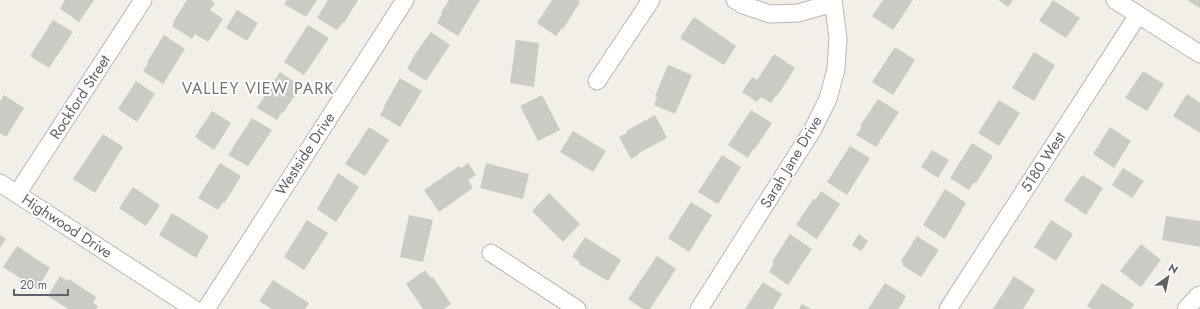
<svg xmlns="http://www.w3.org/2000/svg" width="1200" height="309" viewBox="0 0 1200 309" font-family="Jost,sans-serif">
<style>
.building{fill:#cccac5}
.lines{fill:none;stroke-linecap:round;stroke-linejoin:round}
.minor-casing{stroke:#b5b8bc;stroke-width:19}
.minor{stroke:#fff;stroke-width:17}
.labels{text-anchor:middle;stroke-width:4;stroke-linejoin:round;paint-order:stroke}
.street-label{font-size:15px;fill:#5f6368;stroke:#fff}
.neighbourhood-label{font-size:16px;letter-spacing:1px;fill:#70757a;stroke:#fff}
</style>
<rect width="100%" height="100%" fill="#f1efe8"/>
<g class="building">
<polygon points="65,0 94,0 79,22 60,9"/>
<polygon points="187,0 211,0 215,3 210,10 223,19 208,42 195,34 192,39 172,26 174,23 173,22"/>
<polygon points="287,0 317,0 306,17 284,4"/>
<polygon points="328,0 358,0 344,23 343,22 337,30 317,18"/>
<polygon points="449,0 480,0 458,36 437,23 442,14 441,13"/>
<polygon points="552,0 577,0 580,2 563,29 562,28 556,36 537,23"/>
<polygon points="883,0 913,0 893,30 872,16"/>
<polygon points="998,0 1013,0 1008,7"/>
<polygon points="1053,0 1080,18 1066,38 1039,21"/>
<polygon points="1187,0 1200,0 1200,8"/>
<polygon points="237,10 258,23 247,41 226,28"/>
<polygon points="694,17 736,46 724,65 680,38"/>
<polygon points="53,20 73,32 49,68 30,56"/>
<polygon points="308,25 329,38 304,75 284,62"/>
<polygon points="431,32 450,45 426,81 407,69 413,58 413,57"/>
<polygon points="164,35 185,49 163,84 143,71 148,63 147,62"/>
<polygon points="516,40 539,43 534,87 510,83"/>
<polygon points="895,47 915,60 893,95 872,82"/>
<polygon points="1034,52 1055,65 1034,101 1012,88"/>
<polygon points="774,54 795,68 777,96 776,95 771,103 761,97 757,102 742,92 752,77 757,80"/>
<polygon points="668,65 692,75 675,114 654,105 657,97 655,96"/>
<polygon points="1143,71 1164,84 1147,111 1125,98"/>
<polygon points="280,72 301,86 283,113 282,112 277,120 257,108"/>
<polygon points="400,78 422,91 400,127 380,115 385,106 384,106"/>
<polygon points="136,81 155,94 137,122 118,109"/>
<polygon points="1187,94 1200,103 1200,133 1173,116"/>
<polygon points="4,95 24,108 6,137 0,133 0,101"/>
<polygon points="542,95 560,130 538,141 520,106"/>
<polygon points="878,99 899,112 876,147 856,135 862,127 860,126"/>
<polygon points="999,100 1020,113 999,146 978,133"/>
<polygon points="751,110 772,123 754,150 753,149 748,158 728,145"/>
<polygon points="212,111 231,123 214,150 195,137"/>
<polygon points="655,115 667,138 639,153 639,154 631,159 619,137 627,133 626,131"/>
<polygon points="252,118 272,130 248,166 228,155"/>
<polygon points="369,127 389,140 365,176 345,164"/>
<polygon points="1110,127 1131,141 1114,168 1093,154"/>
<polygon points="573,131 606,151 593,172 560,152"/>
<polygon points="103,134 123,147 95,193 73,179"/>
<polygon points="972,143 993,156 976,183 974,182 969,190 950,178"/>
<polygon points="850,146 870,158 847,195 827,182"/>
<polygon points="932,150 949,160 938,178 921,167"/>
<polygon points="722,155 741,167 718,204 698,192"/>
<polygon points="220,163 241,176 224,204 223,202 218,210 198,198"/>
<polygon points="468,163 476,175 468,180 473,188 439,212 424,190 459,166 461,168"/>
<polygon points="486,163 529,174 523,199 480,188"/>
<polygon points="1123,168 1144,181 1132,198 1112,185"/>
<polygon points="338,173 359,187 336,222 317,209"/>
<polygon points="1082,175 1103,188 1086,215 1064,200"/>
<polygon points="133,187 160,205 146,226 119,208"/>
<polygon points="945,189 966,203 945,239 923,225"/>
<polygon points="821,191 840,204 817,239 796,225 814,198 815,200"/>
<polygon points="549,193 580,224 563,242 532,211"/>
<polygon points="691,202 712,215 689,252 668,238"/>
<polygon points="172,213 209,236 196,258 159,235"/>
<polygon points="409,215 433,220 423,262 400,257"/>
<polygon points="1166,216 1200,221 1200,247 1162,240"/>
<polygon points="307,220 328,233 304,270 284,257"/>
<polygon points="1051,220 1073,234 1056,261 1034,247"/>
<polygon points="790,234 812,249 788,285 769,272 774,263 772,262"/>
<polygon points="859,234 868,241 861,251 852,245"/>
<polygon points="0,235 6,239 0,248"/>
<polygon points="917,236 939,250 921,277 902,265 903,263 901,261"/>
<polygon points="585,237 621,260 608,281 579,264 580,262 572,257"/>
<polygon points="1141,244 1161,260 1141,287 1120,271"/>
<polygon points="17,246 50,268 37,289 3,267"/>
<polygon points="657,256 676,269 650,309 643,309 628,299"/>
<polygon points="425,270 431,278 433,277 451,304 444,309 423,309 406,284"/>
<polygon points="60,276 68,281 69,279 96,297 93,303 98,306 96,309 68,309 48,296"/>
<polygon points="1014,276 1035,290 1023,309 993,309"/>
<polygon points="273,280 309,303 305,309 272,309 259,301"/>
<polygon points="763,282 782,294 773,309 745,309"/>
<polygon points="885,283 906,296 900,307 898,309 868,309"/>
<polygon points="1102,283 1134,304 1131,309 1092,309 1087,306"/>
<polygon points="802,304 811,309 799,309"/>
</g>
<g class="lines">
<g class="minor-casing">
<g id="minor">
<polyline points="735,0 743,5 770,14 798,13 833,3"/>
<polyline points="1115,0 1200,54"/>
<polyline points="597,81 651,0"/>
<polyline points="0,183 194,309"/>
<polyline points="17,194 143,0"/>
<polyline points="491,253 577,309"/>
<polyline points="206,309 405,0"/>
<polyline points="699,309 812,131 828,99 836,69 838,38 833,0"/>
<polyline points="948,309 1138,15"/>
<polyline points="1186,309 1199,295 1200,295"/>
</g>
</g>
<use href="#minor" class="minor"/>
</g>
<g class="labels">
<g class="street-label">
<text transform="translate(80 97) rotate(-57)" y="5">Rockford Street</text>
<text transform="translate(305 154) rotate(-57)" y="5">Westside Drive</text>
<text transform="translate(791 162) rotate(-59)" y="5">Sarah Jane Drive</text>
<text transform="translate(1043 162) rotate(-57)" y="5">5180 West</text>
<text transform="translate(67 226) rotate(33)" y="5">Highwood Drive</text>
</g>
<g class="neighbourhood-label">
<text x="258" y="94">VALLEY VIEW PARK</text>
</g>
</g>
<g transform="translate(1168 277) rotate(33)" stroke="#ffffff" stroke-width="3" paint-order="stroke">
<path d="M0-3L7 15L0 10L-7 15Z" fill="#5f6368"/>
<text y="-6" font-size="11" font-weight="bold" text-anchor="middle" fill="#5f6368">N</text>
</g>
<path d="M14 289v6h54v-6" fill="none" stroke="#5f6368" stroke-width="2"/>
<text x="20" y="289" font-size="12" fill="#5f6368" stroke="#ffffff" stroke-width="3" paint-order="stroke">20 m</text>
</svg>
